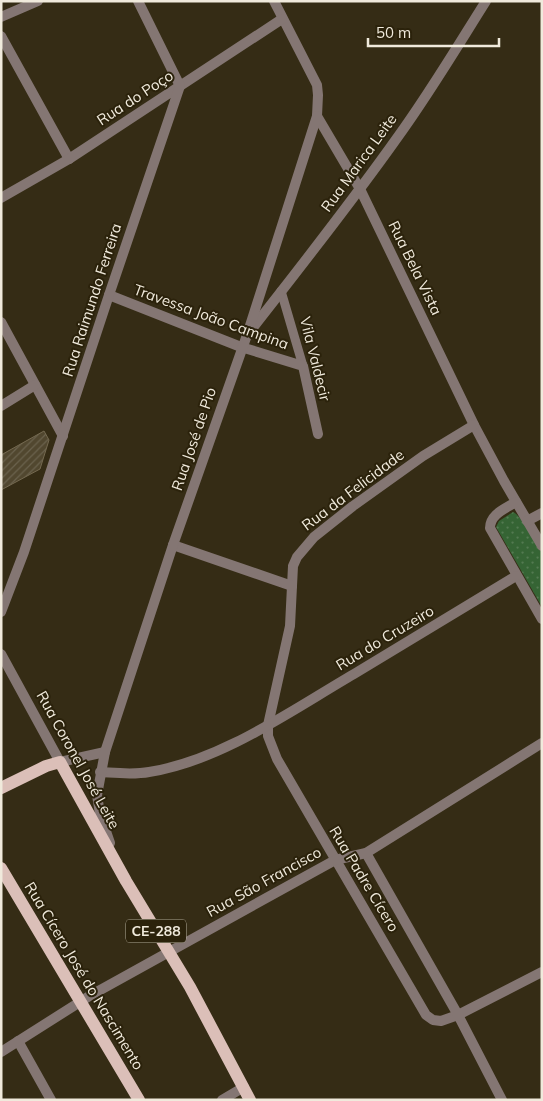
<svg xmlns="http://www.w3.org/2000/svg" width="543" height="1101" viewBox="0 0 543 1101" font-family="Mulish,sans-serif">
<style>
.park{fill:url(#park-dots)}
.building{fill:url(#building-hatch);stroke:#746950}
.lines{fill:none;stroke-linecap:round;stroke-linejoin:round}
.service{stroke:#847673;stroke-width:9}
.minor{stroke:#847673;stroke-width:10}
.primary{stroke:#dbbfb8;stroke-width:12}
.labels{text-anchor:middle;stroke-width:4;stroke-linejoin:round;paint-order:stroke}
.shield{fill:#2b220b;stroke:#b5ae9d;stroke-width:1}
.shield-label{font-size:14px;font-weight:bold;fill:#f0eadc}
.street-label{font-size:15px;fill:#f0eadc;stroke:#2b220b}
</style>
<defs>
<pattern id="park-dots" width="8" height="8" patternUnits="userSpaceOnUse" patternTransform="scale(1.25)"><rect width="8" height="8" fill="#356434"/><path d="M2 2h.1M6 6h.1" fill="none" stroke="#537a51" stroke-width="1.8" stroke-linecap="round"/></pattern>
<pattern id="building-hatch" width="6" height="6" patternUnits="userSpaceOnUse" patternTransform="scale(1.25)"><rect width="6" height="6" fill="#51472f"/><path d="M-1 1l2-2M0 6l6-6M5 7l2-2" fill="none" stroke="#6a624d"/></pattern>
</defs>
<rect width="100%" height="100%" fill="#352c15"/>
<path class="park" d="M513 512C520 514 540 546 542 554 543 565 542 594 542 607L496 527 499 521Z"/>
<polygon class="building" points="44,431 49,440 40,469 1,490 1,455"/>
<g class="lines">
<polyline class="service" points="281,291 303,366"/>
<g class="minor">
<polyline points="274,1 317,85 318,95 317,116 360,189 474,425 504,481 542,546"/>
<polyline points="1,17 38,1"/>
<polyline points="1,36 69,159"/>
<polyline points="1,198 69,159 282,19"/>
<polyline points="109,295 241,347 303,366 318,434"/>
<polyline points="1,322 63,436"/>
<path d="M252 329C301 266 351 203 397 138 429 94 457 47 486 1"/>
<polyline points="1,406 35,385"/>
<polyline points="474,425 423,456 353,506 314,537 297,557 293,566 290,626 268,725 268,736 277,759 426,1015 433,1020 441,1021 458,1015 542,972"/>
<path d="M516 502C505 509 490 514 490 528L542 619"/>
<polyline points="527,521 542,513"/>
<polyline points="173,545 292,586"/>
<polyline points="1,612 24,552 109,295 180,86 138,1"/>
<polyline points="1,654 60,762 105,752"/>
<path d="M100 772C117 773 133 775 149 772 221 761 292 710 354 674 408 641 462 609 516 576"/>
<polyline points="110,843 100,814 97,795 105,752 173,545 247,335 317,116"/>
<polyline points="366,853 458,1015 502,1100"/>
<polyline points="18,1041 51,1100"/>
<polyline points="1,1052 91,995 335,860 366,853 542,743"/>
<polyline points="222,1100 244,1087"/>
</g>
<g class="primary">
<polyline points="1,788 46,766 60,762 126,881 190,987 250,1100"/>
<polyline points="1,868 139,1100"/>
</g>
</g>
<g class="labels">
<rect class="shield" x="126" y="919.5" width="60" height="23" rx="4"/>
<g class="shield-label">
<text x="156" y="936">CE-288</text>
</g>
<g class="street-label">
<text transform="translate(135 98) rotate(-33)" y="5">Rua do Poço</text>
<text transform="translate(359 163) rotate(-54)" y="5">Rua Marica Leite</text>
<text transform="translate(415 268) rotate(64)" y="5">Rua Bela Vista</text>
<text transform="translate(92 300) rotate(-72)" y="5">Rua Raimundo Ferreira</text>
<text transform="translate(211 317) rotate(20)" y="5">Travessa João Campina</text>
<text transform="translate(315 359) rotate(76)" y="5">Vila Valdecir</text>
<text transform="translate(194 439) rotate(-71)" y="5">Rua José de Pio</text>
<text transform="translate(353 490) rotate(-37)" y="5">Rua da Felicidade</text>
<text transform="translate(385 638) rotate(-31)" y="5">Rua do Cruzeiro</text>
<text transform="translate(78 760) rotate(61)" y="5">Rua Coronel José Leite</text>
<text transform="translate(364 879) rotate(59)" y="5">Rua Padre Cícero</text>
<text transform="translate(264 882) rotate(-29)" y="5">Rua São Francisco</text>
<text transform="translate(84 976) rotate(59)" y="5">Rua Cícero José do Nascimento</text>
</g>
</g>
<rect width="543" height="1101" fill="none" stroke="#f0eadc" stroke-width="5"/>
<path d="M368 38v8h131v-8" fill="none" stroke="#f0eadc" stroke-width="2.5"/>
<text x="376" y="38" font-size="15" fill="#f0eadc" stroke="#2b220b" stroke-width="4" paint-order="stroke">50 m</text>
</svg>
